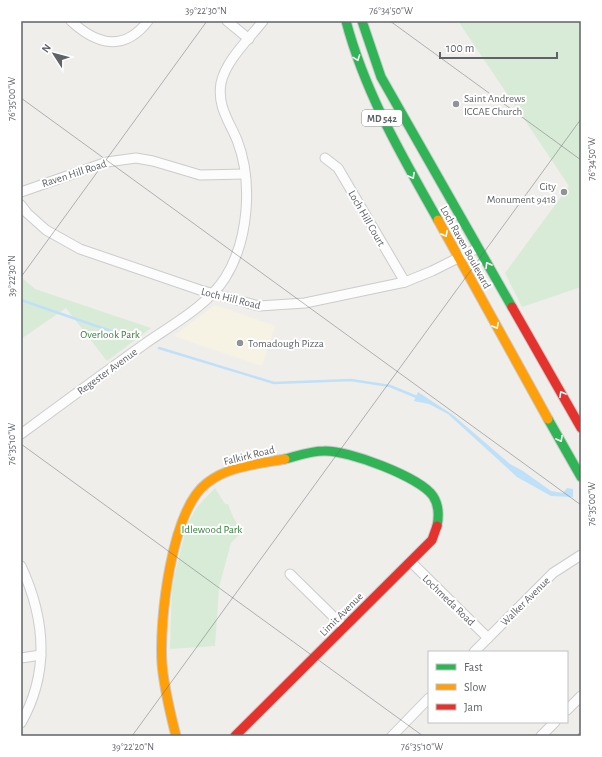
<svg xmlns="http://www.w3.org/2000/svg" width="602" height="757" viewBox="0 0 602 757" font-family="'Alegreya Sans',sans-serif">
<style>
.commercial{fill:#f7f3e4}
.green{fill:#d8ebd6}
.water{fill:#bfe0f9}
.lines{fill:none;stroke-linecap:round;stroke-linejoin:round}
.stream{stroke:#bfe0f9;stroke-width:2.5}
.street-casing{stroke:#cbcccc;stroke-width:11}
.fast-casing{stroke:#cacacb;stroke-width:11}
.slow-casing{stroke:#cacacb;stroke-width:11}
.jam-casing{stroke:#cacacb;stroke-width:11}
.street{stroke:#fdfcfc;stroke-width:9}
.fast{stroke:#30b455;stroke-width:9}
.slow{stroke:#ff9f0a;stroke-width:9}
.jam{stroke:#e5322d;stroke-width:9}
.oneway{stroke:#fff}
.ticks{fill:none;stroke:#5f6368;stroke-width:1;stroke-opacity:0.45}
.poi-dot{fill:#919496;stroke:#fff;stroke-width:1.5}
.labels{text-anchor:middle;stroke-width:4;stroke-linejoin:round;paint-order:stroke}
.shield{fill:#fff;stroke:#8f9295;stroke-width:1}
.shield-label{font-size:10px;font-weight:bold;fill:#5f6368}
.poi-label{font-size:11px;fill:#5f6368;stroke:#fff;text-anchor:start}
.street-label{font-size:11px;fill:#5f6368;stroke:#fff}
.park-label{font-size:11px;fill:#348238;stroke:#fff}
.neatline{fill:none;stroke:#5f6368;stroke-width:1.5}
.ticks-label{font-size:10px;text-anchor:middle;fill:#5f6368}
</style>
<rect width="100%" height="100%" fill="#efeeea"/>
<polygon class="commercial" points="215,305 275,326 262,366 174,336"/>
<g class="green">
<polygon points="458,21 581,21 581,287 522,307 505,273 569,186"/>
<polygon points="21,277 35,289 151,328 107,361 66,308 21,339"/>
<polygon points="215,488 225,504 228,504 233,517 242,532 231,543 219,587 215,646 170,649 172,585 187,525 197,507"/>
</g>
<polygon class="water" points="418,392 453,415 510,464 523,471 551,491 563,493 567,488 573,489 573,497 551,496 517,477 448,414 429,404 414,401"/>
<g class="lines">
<g class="stream">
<polyline points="21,300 134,339"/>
<polyline points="159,348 274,383 351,380 390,386 419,398"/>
</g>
<g class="street-casing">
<g id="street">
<path d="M71 21C97 45 124 52 148 21"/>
<polyline points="227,21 249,39"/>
<polyline points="325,158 338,168 405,282"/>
<polyline points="21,192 107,162 136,158 153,161 200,175 245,174"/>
<polyline points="21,205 27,213 46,230 80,249 200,290 259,306 305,303 405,282 432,271 478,248"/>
<path d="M21 434C63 403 104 373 146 343 173 324 207 306 225 278 249 240 253 181 237 140 229 121 217 106 221 83 226 60 249 39 263 21"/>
<polyline points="411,562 488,638"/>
<path d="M21 566C45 618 50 672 21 723"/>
<polyline points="290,574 344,627"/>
<polyline points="474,652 553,573 581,555"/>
<polyline points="21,658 41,655"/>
<polyline points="567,710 581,696"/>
<polyline points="392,736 429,698"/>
<polyline points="541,736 555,722"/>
</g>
</g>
<g class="fast-casing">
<g id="fast">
<path d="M346 21C365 93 402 156 438 220"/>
<polyline points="362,21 381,77 512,307"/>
<polyline points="548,419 581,477"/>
<path d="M285 459C297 456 311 451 324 451 348 450 420 477 433 496 439 505 439 516 437 526"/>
</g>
</g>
<g class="slow-casing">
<g id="slow">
<polyline points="438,220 548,419"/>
<path d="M176 736C170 712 164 689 162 664 159 621 171 510 207 483 228 466 259 464 285 459"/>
</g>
</g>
<g class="jam-casing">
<g id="jam">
<polyline points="512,307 581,428"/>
<polyline points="235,736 432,540 437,526"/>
</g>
</g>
<use href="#street" class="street"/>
<use href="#fast" class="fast"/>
<use href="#slow" class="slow"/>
<use href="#jam" class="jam"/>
</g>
<defs><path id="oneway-chevron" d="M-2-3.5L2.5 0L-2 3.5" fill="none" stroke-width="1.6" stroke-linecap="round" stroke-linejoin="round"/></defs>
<g class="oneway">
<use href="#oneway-chevron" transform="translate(357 58) rotate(70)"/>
<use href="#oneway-chevron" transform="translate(412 176) rotate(61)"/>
<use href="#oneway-chevron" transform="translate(445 234) rotate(61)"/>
<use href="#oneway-chevron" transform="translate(488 265) rotate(-121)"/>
<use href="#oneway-chevron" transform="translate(496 326) rotate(61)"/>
<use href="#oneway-chevron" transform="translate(562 394) rotate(-119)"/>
<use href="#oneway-chevron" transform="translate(560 439) rotate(61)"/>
</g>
<path class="ticks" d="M390 21 581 160M21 98 581 505M21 277 207 21M21 444 423 736M132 736 581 119M577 736 581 731"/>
<g class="poi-dot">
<circle cx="456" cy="104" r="4"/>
<circle cx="564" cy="192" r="4"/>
<circle cx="240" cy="343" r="4"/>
</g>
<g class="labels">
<rect class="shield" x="362" y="110" width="40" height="16" rx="3"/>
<g class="shield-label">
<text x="382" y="122">MD 542</text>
</g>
<g class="poi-label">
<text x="464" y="102">Saint Andrews<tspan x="464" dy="13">ICCAE Church</tspan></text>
<text x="556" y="190" text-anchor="end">City<tspan x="556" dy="13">Monument 9418</tspan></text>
<text x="248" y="347">Tomadough Pizza</text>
</g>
<g class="street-label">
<text transform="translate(74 173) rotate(-18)" y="4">Raven Hill Road</text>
<text transform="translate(367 218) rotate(60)" y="4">Loch Hill Court</text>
<text transform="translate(466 247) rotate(61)" y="4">Loch Raven Boulevard</text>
<text transform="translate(231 298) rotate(14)" y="4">Loch Hill Road</text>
<text transform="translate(107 371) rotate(-36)" y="4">Regester Avenue</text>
<text transform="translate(249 455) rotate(-14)" y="4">Falkirk Road</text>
<text transform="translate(449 600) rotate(44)" y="4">Lochmeda Road</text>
<text transform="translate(525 601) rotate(-45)" y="4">Walker Avenue</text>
<text transform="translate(341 614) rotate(-45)" y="4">Limit Avenue</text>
</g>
<g class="park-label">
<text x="110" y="338">Overlook Park</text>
<text x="212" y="533">Idlewood Park</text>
</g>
</g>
<rect width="602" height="757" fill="none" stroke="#ffffff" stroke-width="44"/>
<rect x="428" y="651" width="140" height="72" fill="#ffffff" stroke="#bfc1c3"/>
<rect x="436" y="664" width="20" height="6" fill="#30b455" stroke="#bfc1c3"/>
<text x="464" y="671" font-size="12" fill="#5f6368">Fast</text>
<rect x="436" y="684" width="20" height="6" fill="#ff9f0a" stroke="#bfc1c3"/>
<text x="464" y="691" font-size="12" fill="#5f6368">Slow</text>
<rect x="436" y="704" width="20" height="6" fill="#e5322d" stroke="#bfc1c3"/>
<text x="464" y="711" font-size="12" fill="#5f6368">Jam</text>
<g transform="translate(54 54) rotate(306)" stroke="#ffffff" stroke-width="3" paint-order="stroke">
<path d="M0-3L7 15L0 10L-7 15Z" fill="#5f6368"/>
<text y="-6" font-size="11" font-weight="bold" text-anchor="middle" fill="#5f6368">N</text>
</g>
<path d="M440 52v6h117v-6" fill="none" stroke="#5f6368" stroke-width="2"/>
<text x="446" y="52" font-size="12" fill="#5f6368" stroke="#ffffff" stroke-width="3" paint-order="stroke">100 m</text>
<rect x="22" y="22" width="558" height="713" class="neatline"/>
<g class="ticks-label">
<text x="206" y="14">39°22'30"N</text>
<text x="391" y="14">76°34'50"W</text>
<text transform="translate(11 99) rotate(-90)" y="4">76°35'00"W</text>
<text transform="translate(591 159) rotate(-90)" y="4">76°34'50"W</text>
<text transform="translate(11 276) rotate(-90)" y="4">39°22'30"N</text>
<text transform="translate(11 444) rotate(-90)" y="4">76°35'10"W</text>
<text transform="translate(591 504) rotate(-90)" y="4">76°35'00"W</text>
<text x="133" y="750">39°22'20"N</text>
<text x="422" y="750">76°35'10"W</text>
</g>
</svg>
